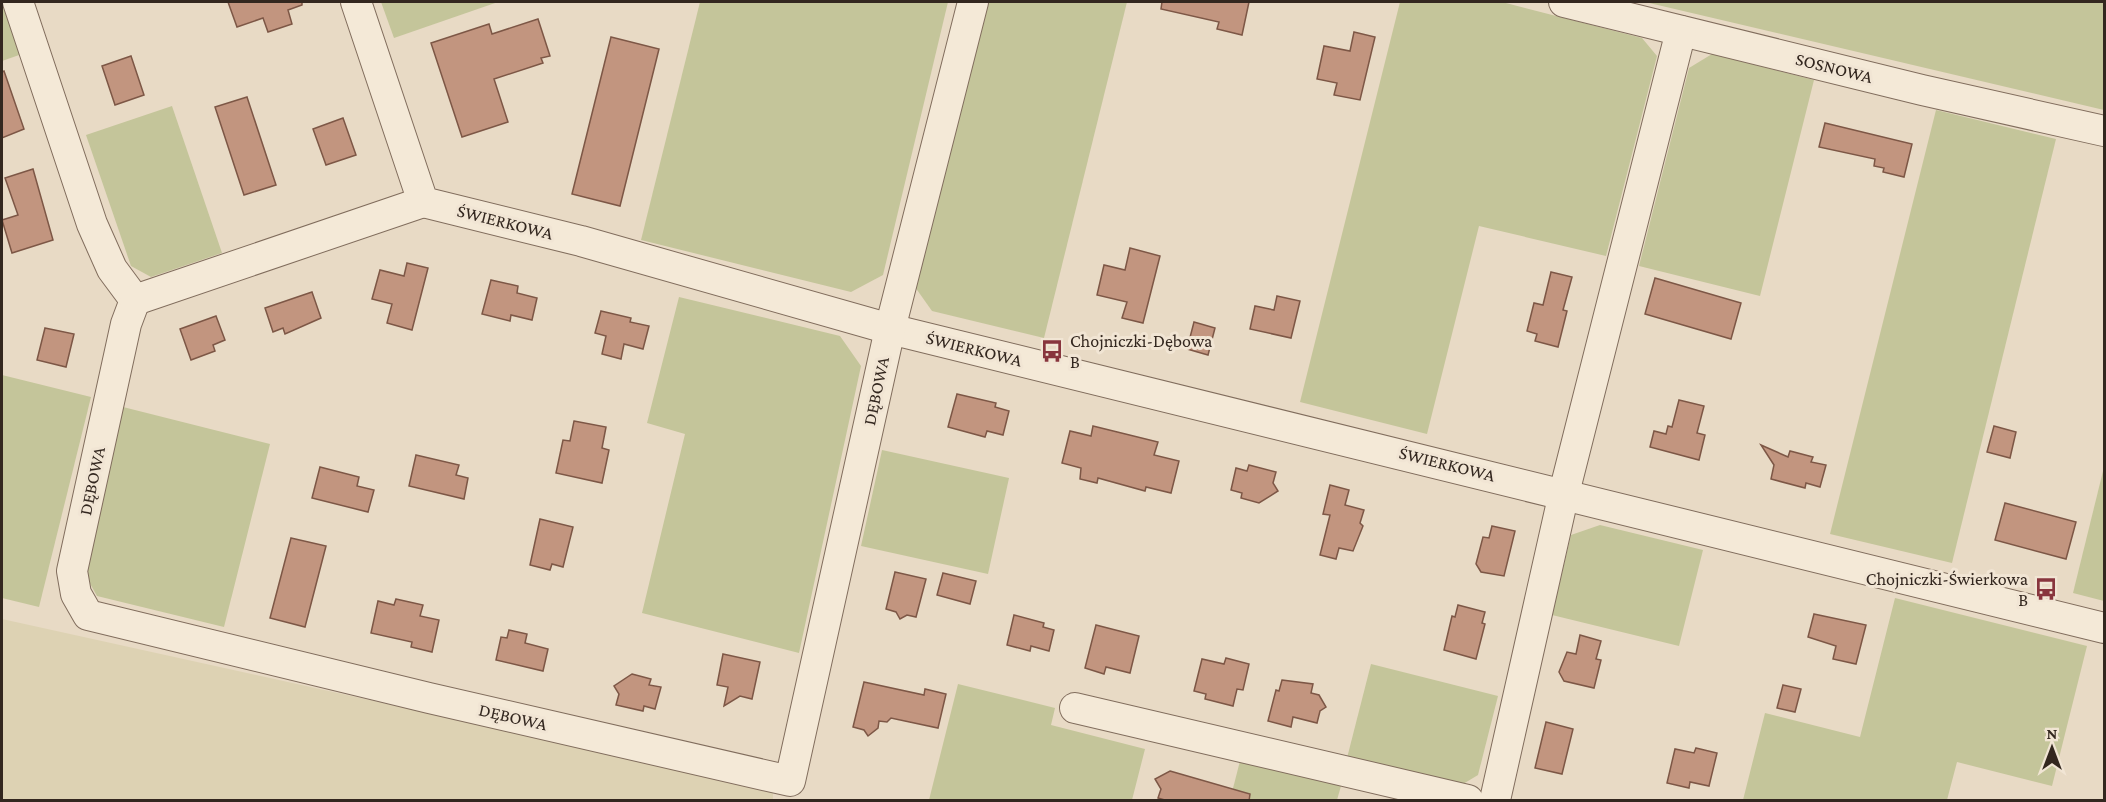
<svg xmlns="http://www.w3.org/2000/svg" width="2106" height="802" viewBox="0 0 2106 802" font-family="'Crimson Pro',serif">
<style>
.farmland{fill:#ddd2b3}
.green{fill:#c4c59a}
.building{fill:#c2957f;stroke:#7d5746;stroke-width:1.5}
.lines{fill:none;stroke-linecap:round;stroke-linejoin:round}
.minor-casing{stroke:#816d5d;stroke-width:32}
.minor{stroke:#f4e9d7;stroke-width:30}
.labels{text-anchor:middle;stroke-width:6;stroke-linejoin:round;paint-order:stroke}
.street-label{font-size:18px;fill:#33271f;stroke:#f1e5d4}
.poi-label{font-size:18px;fill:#33271f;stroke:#f1e5d4;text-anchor:start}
</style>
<rect width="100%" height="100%" fill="#e8dac5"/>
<polygon class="farmland" points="2,619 773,789 773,800 2,800"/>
<g class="green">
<polygon points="2,2 4,2 22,54 2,61"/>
<polygon points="381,2 498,2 394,38"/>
<polygon points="700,2 948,2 883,275 851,292 641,240"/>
<polygon points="989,2 1127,2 1044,338 932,311 915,287"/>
<polygon points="1400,2 1502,2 1642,38 1657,56 1606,256 1479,226 1427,434 1300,402"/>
<polygon points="1645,2 2104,2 2104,110"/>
<polygon points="1712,54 1814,80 1760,296 1639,266 1689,68"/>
<polygon points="172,106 222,253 151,277 131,266 86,135"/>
<polygon points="1936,110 2056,139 1952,563 1830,534"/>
<polygon points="679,297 840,336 861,366 799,653 642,613 685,434 647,423"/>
<polygon points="2,375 91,397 39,607 2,598"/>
<polygon points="123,407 270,444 224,627 97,596 83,571"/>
<polygon points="882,450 1009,478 988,574 861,546"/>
<polygon points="2104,467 2104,601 2073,593"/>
<polygon points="1600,525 1703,550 1679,646 1552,615 1571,535"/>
<polygon points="1895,598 2087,646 2052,786 1957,762 1947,800 1743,800 1765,713 1860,737"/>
<polygon points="1371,664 1498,696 1478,775 1458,787 1347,758"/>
<polygon points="958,684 1055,708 1051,725 1145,749 1132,800 929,800"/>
<polygon points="1240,761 1341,786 1337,800 1230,800"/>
</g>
<g class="building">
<polygon points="228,2 302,2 302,5 288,10 292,24 268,32 263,18 237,27"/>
<polygon points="1162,2 1249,2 1242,35 1217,29 1219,22 1161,9"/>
<polygon points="538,19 550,56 541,58 543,63 494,79 508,122 462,137 431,43 489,24 492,34"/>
<polygon points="1354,32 1375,37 1360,100 1334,95 1337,83 1317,79 1324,46 1350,51"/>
<polygon points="611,37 659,49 620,206 572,194"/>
<polygon points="131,56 144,95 115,105 102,66"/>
<polygon points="4,71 24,129 2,138 2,72"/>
<polygon points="247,97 276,185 244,195 215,107"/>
<polygon points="343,118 356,155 326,165 313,129"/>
<polygon points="1825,123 1912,144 1904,177 1883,172 1884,168 1874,166 1875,159 1819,147"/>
<polygon points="33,169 53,240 12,253 2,220 18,215 5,178"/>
<polygon points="1130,248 1160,256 1143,323 1122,318 1127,302 1097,295 1104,265 1125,270"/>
<polygon points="407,263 428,268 412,330 387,323 392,304 372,299 380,270 404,276"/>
<polygon points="1551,272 1572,277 1563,310 1567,311 1558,347 1535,341 1537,334 1527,331 1534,303 1543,305"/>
<polygon points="1655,278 1741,303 1731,339 1645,314"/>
<polygon points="491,280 518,286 517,293 537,298 532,320 511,315 510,321 482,314"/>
<polygon points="312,292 321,318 285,334 283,328 273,332 265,308"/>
<polygon points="1277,296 1300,301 1291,338 1250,329 1255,306 1274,310"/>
<polygon points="601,311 631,318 630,322 649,326 643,349 624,344 621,359 602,354 606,336 595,333"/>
<polygon points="216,316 225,340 213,345 215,351 191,360 180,329"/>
<polygon points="1194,322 1215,328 1208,355 1187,349"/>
<polygon points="45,328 74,334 66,367 37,360"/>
<polygon points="957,394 996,403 995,407 1009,411 1003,435 987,431 985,437 948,427"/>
<polygon points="1679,400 1704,406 1697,433 1705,435 1699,460 1650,447 1654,431 1666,434 1668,426 1672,427"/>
<polygon points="574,421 606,427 602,448 609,450 602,483 556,473 563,440 570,441"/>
<polygon points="1093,426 1158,442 1154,455 1179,461 1171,493 1146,487 1145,491 1098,478 1097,483 1080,479 1081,468 1062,463 1070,431 1091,436"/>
<polygon points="1994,426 2016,432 2010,458 1987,452"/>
<polygon points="1761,445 1788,457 1790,451 1813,457 1811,462 1826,465 1820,487 1806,483 1805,488 1771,479 1774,465"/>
<polygon points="416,455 459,465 456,475 468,478 464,499 409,486"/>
<polygon points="1249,465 1276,472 1273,483 1278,491 1259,503 1241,498 1242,493 1231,490 1236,468 1247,471"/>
<polygon points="320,467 359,477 357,486 374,490 368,512 312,498"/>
<polygon points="1330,485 1349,490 1345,505 1364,510 1360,523 1363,526 1353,551 1339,548 1336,559 1320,555 1330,515 1323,514"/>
<polygon points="2005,503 2076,522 2066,559 1995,540"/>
<polygon points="540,519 573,527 563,567 552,564 550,570 530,565"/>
<polygon points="1492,526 1515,531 1504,576 1481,572 1476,564 1483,537 1489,538"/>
<polygon points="291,538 326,546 305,627 270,618"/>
<polygon points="895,572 926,579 916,617 907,615 900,619 896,612 886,609"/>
<polygon points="943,573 976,581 970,604 937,595"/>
<polygon points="396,599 423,605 420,616 439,620 432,652 411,647 412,642 371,633 378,601 394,605"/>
<polygon points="1458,605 1485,612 1482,623 1485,624 1476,659 1444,650 1452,616 1455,617"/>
<polygon points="1814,614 1866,625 1856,664 1833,659 1836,646 1808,637"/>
<polygon points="1014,615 1044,623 1043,627 1054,630 1049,651 1031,646 1030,651 1007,645"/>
<polygon points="1096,625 1139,636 1130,673 1106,667 1104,674 1085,668"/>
<polygon points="509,630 527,634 525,643 548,649 543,671 496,660 501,637 507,638"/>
<polygon points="1580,635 1601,641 1596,659 1601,660 1594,688 1564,681 1559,672 1567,652 1576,654"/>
<polygon points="723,654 760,662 752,699 740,696 724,706 728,687 717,685"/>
<polygon points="1226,658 1249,664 1243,690 1237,689 1233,706 1205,699 1206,694 1194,691 1202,659 1224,664"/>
<polygon points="632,674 651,679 649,685 661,687 655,709 644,706 643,711 616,705 619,694 614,686"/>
<polygon points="1282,680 1313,684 1311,693 1319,695 1326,707 1320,711 1317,723 1293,717 1291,727 1268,721 1276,690 1279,691"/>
<polygon points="864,682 924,695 925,689 946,694 938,728 891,718 887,722 879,721 878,728 868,736 864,730 853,727"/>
<polygon points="1783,685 1801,689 1795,712 1777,708"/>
<polygon points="1546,722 1573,729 1562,774 1535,768"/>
<polygon points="1696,748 1717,753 1709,786 1690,782 1689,788 1667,783 1675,749 1694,753"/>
<polygon points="1170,771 1250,794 1249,801 1168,801 1158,798 1161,789 1155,779"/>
</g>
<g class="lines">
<g class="minor-casing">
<g id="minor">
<polyline points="18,2 92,224 112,269 135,300"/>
<polyline points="356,2 423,202 581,241 890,329 2104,628"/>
<polyline points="1564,2 1922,90 2104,131"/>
<polyline points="135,300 126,324 72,571 76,594 88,615 429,698 790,781 890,329 973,2"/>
<polyline points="135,300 423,202"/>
<polyline points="1075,708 1468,800"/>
<polyline points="1495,800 1564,493 1681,31"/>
</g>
</g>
<use href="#minor" class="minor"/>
</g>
<defs>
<g id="bus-bare" transform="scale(1.8)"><path d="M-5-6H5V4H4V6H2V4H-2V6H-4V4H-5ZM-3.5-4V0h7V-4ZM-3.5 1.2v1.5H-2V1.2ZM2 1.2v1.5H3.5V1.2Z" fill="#88353d" stroke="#f1e5d4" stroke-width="2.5" paint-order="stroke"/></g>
</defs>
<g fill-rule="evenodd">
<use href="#bus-bare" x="1052" y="351"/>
<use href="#bus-bare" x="2046" y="589"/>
</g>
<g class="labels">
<g class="street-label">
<text transform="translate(1834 68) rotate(14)" y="6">SOSNOWA</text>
<text transform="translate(505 222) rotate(14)" y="6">ŚWIERKOWA</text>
<text transform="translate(974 349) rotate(14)" y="6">ŚWIERKOWA</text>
<text transform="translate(876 391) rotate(-78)" y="6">DĘBOWA</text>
<text transform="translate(1447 464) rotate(14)" y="6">ŚWIERKOWA</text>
<text transform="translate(92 481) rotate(-78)" y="6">DĘBOWA</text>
<text transform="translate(513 717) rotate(13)" y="6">DĘBOWA</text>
</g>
<g class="poi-label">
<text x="1070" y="347">Chojniczki-Dębowa<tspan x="1070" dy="21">B</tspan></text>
<text x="2028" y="585" text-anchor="end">Chojniczki-Świerkowa<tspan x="2028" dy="21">B</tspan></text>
</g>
</g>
<rect width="2106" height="802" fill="none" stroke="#33271f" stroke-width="6"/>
<g transform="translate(2052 748)" stroke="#f1e5d4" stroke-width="4.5" paint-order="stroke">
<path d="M0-4.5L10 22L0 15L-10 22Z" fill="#33271f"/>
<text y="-9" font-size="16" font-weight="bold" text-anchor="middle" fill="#33271f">N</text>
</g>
</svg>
